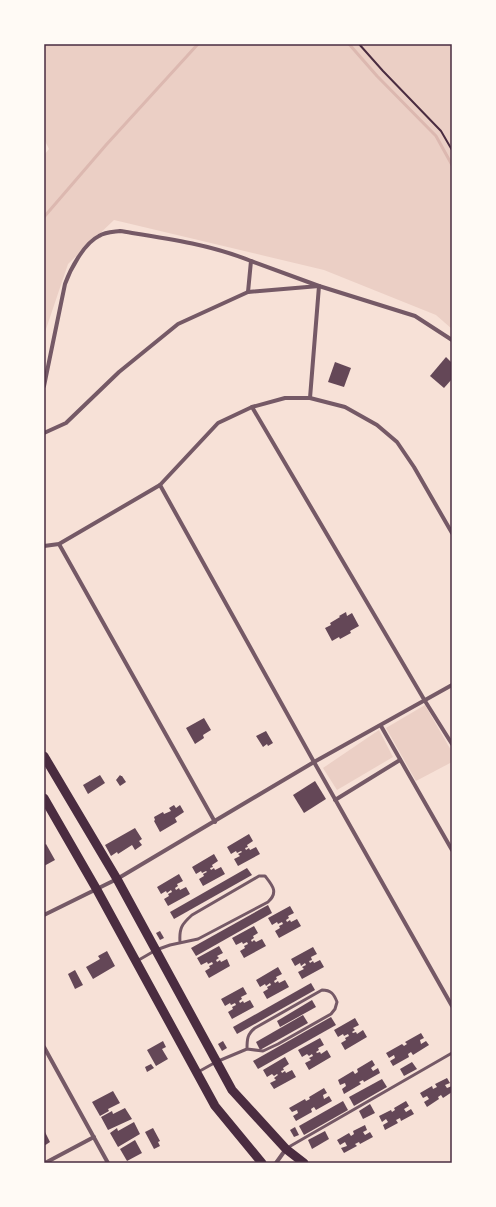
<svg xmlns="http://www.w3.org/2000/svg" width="496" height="1207" viewBox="0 0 496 1207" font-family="'Sofia Sans Condensed',sans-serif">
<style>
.green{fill:#ebcfc5}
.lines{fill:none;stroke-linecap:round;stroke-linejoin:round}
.stream{stroke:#dcb8b0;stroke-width:3}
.building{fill:#644757}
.path{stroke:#4a2c40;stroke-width:2}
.service{stroke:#755966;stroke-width:3}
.minor{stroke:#755966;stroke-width:4}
.primary{stroke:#4a2c40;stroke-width:9}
.neatline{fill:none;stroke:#4a2c40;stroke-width:1.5}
</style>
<rect width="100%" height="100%" fill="#f7e1d7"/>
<g class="green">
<polygon points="44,44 452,44 452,329 436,315 324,270 114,220 68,264 44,335 44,155 49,149 44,139"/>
<polygon points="425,705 452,752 452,762 416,781 386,728"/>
<polygon points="379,730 393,757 337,790 323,768"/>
</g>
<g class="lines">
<g class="stream">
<polyline points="349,44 377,76 436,136 452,165"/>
<polyline points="44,217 106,145 198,44"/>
</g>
</g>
<g class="building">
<polygon points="446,357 452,363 452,379 444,388 430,376"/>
<polygon points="335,362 351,368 344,387 328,382"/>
<polygon points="346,612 347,616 352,613 359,626 350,631 351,633 340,639 339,637 332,641 325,628 331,625 330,623 340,617 339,616"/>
<polygon points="204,718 211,730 203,735 204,738 195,744 186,728"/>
<polygon points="266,731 273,743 268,746 267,744 263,747 256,736"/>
<polygon points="100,775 105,783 88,794 83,785"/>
<polygon points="120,775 121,776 122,776 126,782 120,786 116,780"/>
<polygon points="315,781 326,799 304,813 293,795"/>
<polygon points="174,805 176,808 180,805 184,812 175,818 177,822 160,832 154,821 155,820 154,817 163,812 164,814 171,811 169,808"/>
<polygon points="135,828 142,839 139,841 142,845 135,850 132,845 118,854 117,852 111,856 105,845"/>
<polygon points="249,834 253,841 247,845 248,847 245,848 246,850 249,848 250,850 256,847 260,854 238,866 234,859 240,856 238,854 242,852 241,851 237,853 236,851 231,854 227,847"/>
<polygon points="46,844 55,860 44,866 44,845"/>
<polygon points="214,854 218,861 212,865 213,867 210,868 211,870 214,868 215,870 221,867 225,874 203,886 199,879 204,876 203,874 207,872 206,871 202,873 201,871 196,874 192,867"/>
<polygon points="247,868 252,875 174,919 170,912"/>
<polygon points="179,874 183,881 177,884 178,886 175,888 176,890 179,888 180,890 186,887 190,894 168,906 164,899 169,896 168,894 172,892 171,890 167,893 166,891 161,894 157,887"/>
<polygon points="268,905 272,913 196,956 191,948"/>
<polygon points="290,906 294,913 288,916 289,918 286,920 287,922 290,920 291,922 297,919 301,926 279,938 275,931 280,928 279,926 283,924 282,922 278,924 277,922 272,925 268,918"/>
<polygon points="254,926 258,933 253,936 254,938 251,940 252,942 254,940 256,942 262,939 266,946 244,958 240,951 245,948 244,946 248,944 247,942 243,944 242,942 236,945 232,938"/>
<polygon points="160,931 164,938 160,940 156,933"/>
<polygon points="219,946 223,953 217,956 219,958 216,960 217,962 220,960 221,962 227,959 230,966 209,978 205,971 210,968 209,966 213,964 212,962 208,964 207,962 201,965 197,958"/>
<polygon points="313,947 317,954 311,957 312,960 309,961 310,963 313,961 314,963 320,960 324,967 302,979 298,972 304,969 302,967 306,965 305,963 301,966 300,963 295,966 291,959"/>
<polygon points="107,951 115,966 93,979 86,967 100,959 98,956"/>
<polygon points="278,967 282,974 276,977 277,979 274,981 275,983 278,981 279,983 285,980 289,987 267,999 263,992 268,989 267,987 271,985 270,983 266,986 265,984 260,987 256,980"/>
<polygon points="75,970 83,985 75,989 68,974"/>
<polygon points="311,983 315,990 237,1034 233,1027"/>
<polygon points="243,987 247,994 241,997 242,999 239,1001 240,1003 243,1001 244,1003 250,1000 254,1007 232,1019 228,1012 233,1009 232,1007 236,1005 235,1003 231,1005 230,1003 225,1006 221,999"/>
<polygon points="312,1000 316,1007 280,1027 277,1021"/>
<polygon points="303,1015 308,1023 260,1050 256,1042"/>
<polygon points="331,1017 336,1025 258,1069 253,1061"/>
<polygon points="355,1018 359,1025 353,1028 355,1030 352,1032 353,1033 356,1032 357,1034 363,1030 367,1037 345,1050 341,1043 346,1040 345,1038 349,1036 348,1034 344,1036 343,1034 338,1037 334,1030"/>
<polygon points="421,1033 424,1038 420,1040 421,1044 426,1041 429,1045 413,1055 411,1052 408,1054 409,1057 393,1066 390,1061 395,1058 394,1055 389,1058 386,1053 402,1044 404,1046 407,1044 405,1042"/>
<polygon points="320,1038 324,1045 318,1048 319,1050 316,1052 317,1053 320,1052 321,1054 327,1050 331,1057 309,1070 305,1063 311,1060 309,1058 313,1056 312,1054 309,1056 307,1054 302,1057 298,1050"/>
<polygon points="163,1041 166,1047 162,1049 168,1059 156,1066 147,1050"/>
<polygon points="223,1041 227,1048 222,1051 218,1044"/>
<polygon points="285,1057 289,1064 283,1068 284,1070 281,1071 282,1073 285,1071 286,1073 292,1070 296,1077 274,1089 270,1083 276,1080 274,1078 278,1075 277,1074 274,1076 272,1074 267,1077 263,1070"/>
<polygon points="372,1060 375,1065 371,1068 373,1071 378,1068 380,1073 364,1082 363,1080 359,1082 361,1084 344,1094 342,1089 346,1086 345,1083 340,1085 338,1080 353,1071 355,1074 358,1072 357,1069"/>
<polygon points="412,1062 417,1069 404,1076 400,1069"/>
<polygon points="151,1064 154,1068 147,1072 145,1067"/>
<polygon points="447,1078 450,1083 445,1085 447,1088 452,1086 452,1092 443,1098 441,1095 438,1097 439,1099 427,1107 424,1102 429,1099 427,1096 423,1098 420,1093 432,1086 433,1089 437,1087 435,1084"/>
<polygon points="382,1079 387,1087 354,1106 349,1097"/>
<polygon points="324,1088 327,1093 323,1095 324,1099 329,1096 332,1101 316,1110 314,1107 311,1109 312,1112 296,1121 293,1116 298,1113 297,1110 292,1112 289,1108 305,1099 306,1101 310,1099 309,1097"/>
<polygon points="113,1091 120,1103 108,1109 109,1111 100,1116 92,1102"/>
<polygon points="343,1101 348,1110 304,1135 299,1126"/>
<polygon points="406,1101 409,1106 404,1109 406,1112 411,1109 414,1114 401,1121 400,1118 396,1120 398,1123 385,1130 383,1125 388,1122 386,1119 382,1122 379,1116 391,1110 392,1112 395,1110 394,1108"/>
<polygon points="370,1104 375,1113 363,1119 359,1111"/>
<polygon points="125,1108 132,1119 108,1130 101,1117 112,1111 113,1114"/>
<polygon points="134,1122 140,1134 118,1147 110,1133 117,1128 118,1131"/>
<polygon points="365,1125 367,1130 363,1132 365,1135 370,1132 373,1137 360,1144 359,1142 355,1144 357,1146 344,1153 341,1148 347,1146 345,1142 340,1145 337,1140 349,1133 351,1136 354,1134 353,1131"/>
<polygon points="295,1127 299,1135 294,1137 290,1130"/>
<polygon points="153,1128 160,1141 158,1142 160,1146 154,1149 145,1132"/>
<polygon points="44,1130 50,1142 44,1146"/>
<polygon points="325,1131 329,1139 312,1149 308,1140"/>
<polygon points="135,1140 142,1153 127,1161 120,1149"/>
</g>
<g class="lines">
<polyline class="path" points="359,44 383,71 441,131 452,150"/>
<g class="service">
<path d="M137 961 156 950 170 945 198 939 268 902C279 892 272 885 265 876H259L192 915C182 924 179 928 180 942"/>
<path d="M198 1072 216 1062 247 1049 263 1051 278 1044 331 1014 335 1009 337 1002C334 994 331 990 322 990L255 1028C247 1034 247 1040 247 1049"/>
<polyline points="287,1148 452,1053"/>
</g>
<g class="minor">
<polyline points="251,261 319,286 415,316 452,340"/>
<path d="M44 386 65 284C70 270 84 243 99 236 105 232 113 232 120 231 164 238 209 244 251 261L248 292"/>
<polyline points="310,398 319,286"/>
<polyline points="252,407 425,701 452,744"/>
<polyline points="44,433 66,423 119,372 178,324 248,292 319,286"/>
<polyline points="160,485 314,762 452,1006"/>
<polyline points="59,544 215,822"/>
<polyline points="44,546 59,544 160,485 218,423 252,407 285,398 310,398 345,407 377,425 397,442 414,467 452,533"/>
<polyline points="381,726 452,850"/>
<polyline points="335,800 400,760"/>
<polyline points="44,915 117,879 314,762 452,685"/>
<polyline points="44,1047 108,1163"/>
<polyline points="45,1163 94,1137"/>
<polyline points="276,1163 286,1149"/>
</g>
<g class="primary">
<polyline points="44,756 117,879 232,1090 286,1149 304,1163"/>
<polyline points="44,798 97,890 215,1106 262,1163"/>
</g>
</g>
<rect width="496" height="1207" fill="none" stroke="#fffaf5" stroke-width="90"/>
<rect x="45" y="45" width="406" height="1117" class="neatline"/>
</svg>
